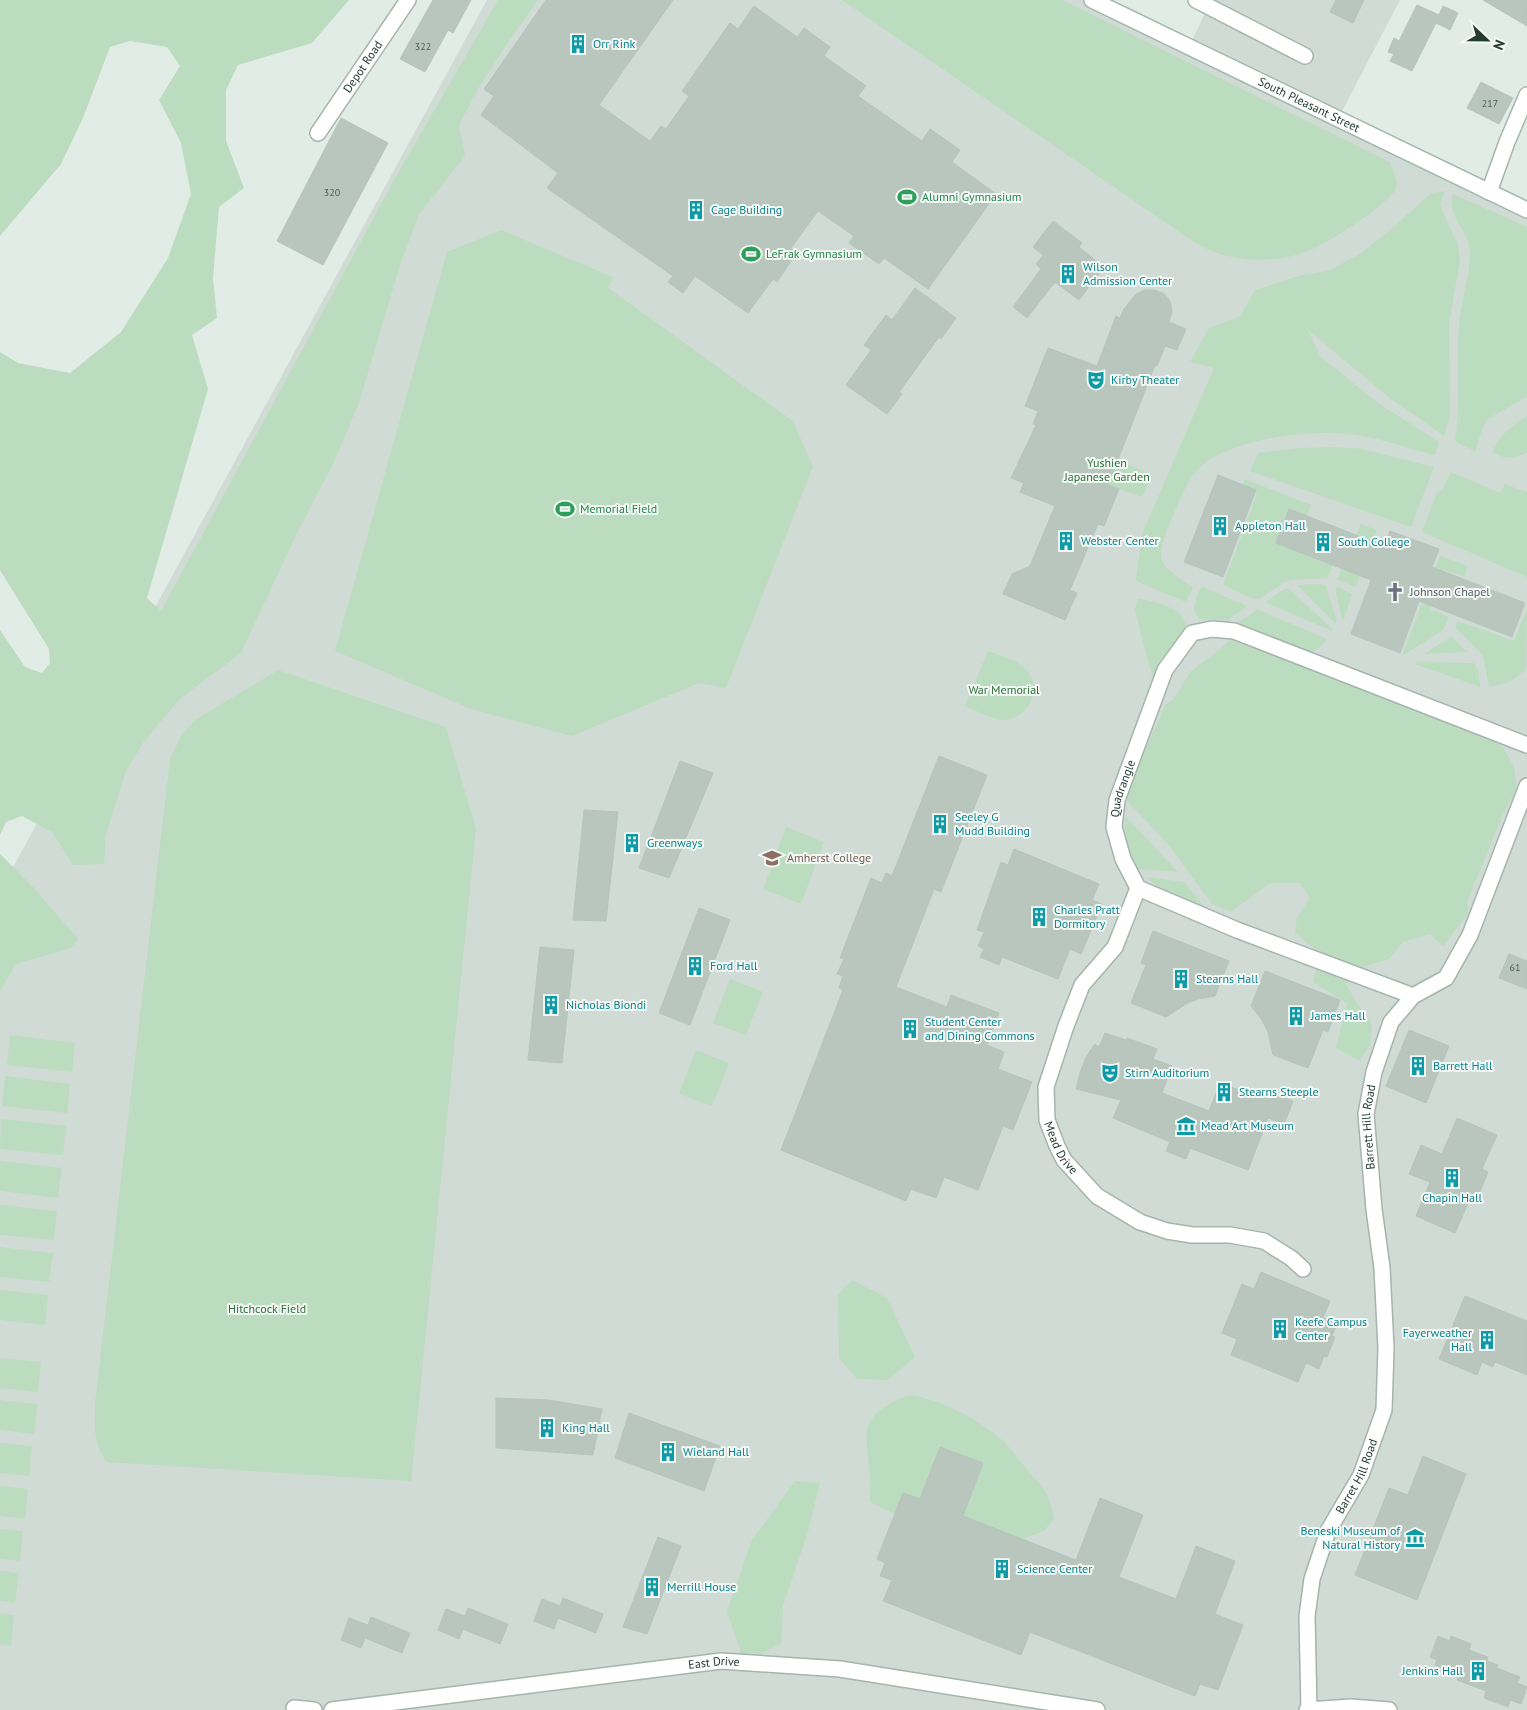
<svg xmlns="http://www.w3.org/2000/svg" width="1527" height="1710" viewBox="0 0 1527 1710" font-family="'PT Sans',sans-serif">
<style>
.built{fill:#d0dbd5}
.green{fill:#bcdcc0}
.building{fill:#b8c6be;stroke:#b5c5bc}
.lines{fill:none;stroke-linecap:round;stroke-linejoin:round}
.minor-casing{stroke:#a5b4ac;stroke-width:18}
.secondary-casing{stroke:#a1b7ac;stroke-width:18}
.minor{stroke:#fff;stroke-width:15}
.secondary{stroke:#fff;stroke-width:15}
.labels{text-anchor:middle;stroke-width:4;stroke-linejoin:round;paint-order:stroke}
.number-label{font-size:10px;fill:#485e54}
.culture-label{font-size:12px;fill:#0d838f;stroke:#f3f8f5;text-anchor:start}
.street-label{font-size:12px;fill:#233c31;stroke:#f3f8f5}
.leisure-label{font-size:12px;fill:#27864d;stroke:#f3f8f5;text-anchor:start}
.park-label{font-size:12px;fill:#2f713e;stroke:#f3f8f5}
.worship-label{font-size:12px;fill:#5b616d;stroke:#f3f8f5;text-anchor:start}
.education-label{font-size:12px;fill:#785e54;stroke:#f3f8f5;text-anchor:start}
</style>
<rect width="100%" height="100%" fill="#e2ece6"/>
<polygon class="built" points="487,0 1093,0 1189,47 1211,0 1400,0 1338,119 1527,210 1527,1710 0,1710 0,891"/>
<g class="green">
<polygon points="0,0 349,0 312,43 238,65 226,90 226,141 244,188 219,207 213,278 217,318 192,335 208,389 147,598 161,611 393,182 498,0 538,0 507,44 478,89 459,125 465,156 419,214 401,262 358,406 333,464 297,533 241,653 180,699 145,740 126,771 106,835 104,864 73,865 52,832 22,816 6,822 0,835 0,630 25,667 42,673 50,663 49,649 0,570 0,352 18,363 70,373 121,332 168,258 191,194 181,143 159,100 180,66 167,47 130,41 110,47 83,118 61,164 0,236"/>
<path d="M842 0H1062L1390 162C1393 170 1398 179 1396 188 1392 202 1328 243 1313 249 1303 253 1288 258 1276 259 1256 261 1231 259 1212 251 1202 248 1193 241 1185 236Z"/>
<path d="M1445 191 1440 205 1458 245 1460 260 1449 324 1450 416 1444 436 1387 396 1308 330 1321 357 1378 403 1439 442 1435 455C1409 449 1383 439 1357 435 1315 428 1216 438 1191 478 1182 492 1176 509 1170 523 1153 563 1160 565 1193 587L1186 602 1138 582 1136 579 1142 534 1214 368 1190 362 1209 328 1240 316 1255 290 1302 275 1328 271 1360 254 1389 231 1431 193Z"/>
<path d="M1453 194 1527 227V397L1488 419 1483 427 1475 452 1455 441C1461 401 1456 365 1459 326 1461 301 1470 276 1470 251 1469 230 1446 216 1453 194Z"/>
<polygon points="501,230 613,277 608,288 793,421 813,467 726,688 699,683 572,736 471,709 335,651 447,252"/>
<path d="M1527 416V453C1517 457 1501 461 1493 451 1498 435 1513 425 1527 416Z"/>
<polygon points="1335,447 1362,449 1434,467 1411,527 1250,471 1258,453 1301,448"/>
<polygon points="1118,460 1152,475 1142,497 1119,489 1067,467"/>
<polygon points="1451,472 1500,493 1505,484 1527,492 1527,577 1422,532 1437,493 1441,491"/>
<polygon points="1245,479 1311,505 1307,516 1289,509 1276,542 1333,565 1327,578 1291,580 1285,582 1259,599 1251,598 1223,585 1257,494 1241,488"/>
<polygon points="1361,524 1377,530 1356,586 1354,587 1337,579 1342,569 1357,574 1369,541 1356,535"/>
<polygon points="1440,556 1468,566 1464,576 1443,570 1430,609 1449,617 1443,630 1402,656"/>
<polygon points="1322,584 1326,586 1337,622 1335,623 1299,587 1299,585"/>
<path d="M1203 587 1247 606 1228 620 1200 619C1189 610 1197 600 1200 588Z"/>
<polygon points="1338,587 1352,594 1344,619 1342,619 1336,592 1336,588"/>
<polygon points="1286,588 1289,589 1333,629 1332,631 1267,603 1267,601"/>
<path d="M1138 599C1149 599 1176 607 1182 616 1185 621 1186 627 1188 631L1155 687 1136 615 1135 609Z"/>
<polygon points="1527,609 1526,670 1510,682 1489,687 1483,655 1455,627 1458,621 1514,641"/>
<polygon points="1256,610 1259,610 1327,639 1322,645 1312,654 1239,625 1239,622"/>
<polygon points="1451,636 1467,652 1424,654 1449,638"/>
<polygon points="1230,640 1342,681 1480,734 1502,746 1514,767 1517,788 1501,819 1468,900 1468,914 1443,946 1430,934 1403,942 1389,959 1363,967 1346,984 1357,1003 1372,1024 1370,1046 1359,1061 1336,1048 1347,1003 1313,982 1321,954 1295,933 1297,917 1310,898 1300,883 1270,883 1231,912 1212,904 1169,845 1127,801 1130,783 1166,704 1173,700 1190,672 1225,645"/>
<path d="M988 651C1001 656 1020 660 1029 673 1042 692 1026 721 1002 720 992 719 975 710 965 706Z"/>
<polygon points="1418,662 1474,663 1478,670 1480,687 1415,664"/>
<path d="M278 670 446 727 476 829 411 1481 107 1462C92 1442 95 1427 95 1403L170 759 181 736 195 720Z"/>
<path d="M1125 816 1178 872 1138 869C1127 848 1125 840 1125 816Z"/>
<polygon points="786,827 824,842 801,904 763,889"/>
<polygon points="0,854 33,887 78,939 71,948 16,964 0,991"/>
<polygon points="1146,877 1184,882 1206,909 1159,888"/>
<polygon points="730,979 763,992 746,1035 713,1023"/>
<polygon points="10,1035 75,1043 72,1072 7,1065"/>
<polygon points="696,1050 729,1063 712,1106 679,1094"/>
<polygon points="5,1076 70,1084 67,1113 2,1106"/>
<polygon points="1,1119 66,1126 63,1155 0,1149"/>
<polygon points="0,1161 62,1168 58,1198 0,1191"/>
<polygon points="0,1205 57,1211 54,1240 0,1235"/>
<polygon points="0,1247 53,1253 49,1282 0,1277"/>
<polygon points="852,1280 887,1298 915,1357 888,1380 857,1379 839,1358 838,1295"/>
<polygon points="0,1290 48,1295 45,1325 0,1320"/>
<polygon points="0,1358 41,1362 38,1392 0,1388"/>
<path d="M913 1395C945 1402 977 1418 1002 1440 1011 1448 1017 1458 1025 1467 1042 1487 1050 1492 1054 1519L1044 1531 1022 1539 963 1516 983 1463 941 1447 920 1499 903 1493 895 1514 870 1502C870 1493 871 1483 870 1474 868 1445 857 1422 888 1405 897 1400 903 1396 913 1395Z"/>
<polygon points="0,1400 37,1404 34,1434 0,1430"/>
<polygon points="0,1443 32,1446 29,1476 0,1473"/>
<polygon points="795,1481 820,1483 808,1532 783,1606 781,1644 760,1654 741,1653 727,1611 752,1540"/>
<polygon points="0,1486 28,1489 25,1519 0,1516"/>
<polygon points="0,1529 23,1531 20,1561 0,1559"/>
<polygon points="0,1571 19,1573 15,1603 0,1601"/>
<polygon points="0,1614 14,1615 11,1645 0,1644"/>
</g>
<g class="building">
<polygon points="433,0 471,0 453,33 448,30 425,72 400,59"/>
<polygon points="546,0 673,0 599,105 650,141 661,126 666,129 689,96 682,91 730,23 738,29 754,6 797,37 804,28 830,47 824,56 866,86 858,96 922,141 930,129 960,150 952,162 996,194 928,289 884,258 879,264 849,243 854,236 818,211 791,248 797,252 777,282 773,279 748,313 695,276 683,293 668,282 673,276 547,188 558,173 481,115 494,96 484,89"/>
<polygon points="1336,0 1364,0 1353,23 1330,12"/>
<polygon points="1483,0 1527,0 1527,26"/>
<polygon points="1417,5 1439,15 1443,6 1458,13 1450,30 1436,23 1412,71 1390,61 1394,54 1388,52 1394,38 1399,41"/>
<polygon points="1481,82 1513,98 1499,124 1467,108"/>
<polygon points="341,118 388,143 323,265 277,241"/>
<polygon points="1053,221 1082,243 1079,247 1104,267 1079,300 1055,282 1027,318 1013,307 1041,269 1036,264 1043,255 1033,247"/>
<polygon points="915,288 956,318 941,339 939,337 899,392 902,394 887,414 846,385 871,350 864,345 886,315 892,320"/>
<polygon points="1145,290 1154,290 1163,293 1170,301 1172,312 1169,322 1186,329 1177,350 1165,346 1157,366 1155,365 1108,485 1119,489 1104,526 1098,524 1070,590 1077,593 1065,620 1003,594 1012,574 1030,566 1055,506 1020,492 1024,483 1011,478 1036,425 1033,424 1038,411 1025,406 1048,348 1097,366 1116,316 1120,318 1124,309 1136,294"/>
<polygon points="1218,475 1256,490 1223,577 1184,562"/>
<polygon points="1289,509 1384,546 1390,531 1439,549 1432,567 1525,603 1512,637 1419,601 1400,653 1351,634 1371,580 1276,543"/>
<polygon points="939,756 987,775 941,892 934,889 896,987 947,1007 951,995 999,1013 987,1045 1004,1052 998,1069 1032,1082 1013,1130 1003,1126 978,1190 944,1177 936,1198 911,1189 906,1201 781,1150 843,990 839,988 843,976 837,974 844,959 840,958 871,878 882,883 886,873 892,876"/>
<polygon points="680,761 713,773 669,878 639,868"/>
<polygon points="584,810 618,812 606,921 573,920"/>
<polygon points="1014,849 1099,884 1092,900 1102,904 1081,954 1070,949 1058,979 1002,957 999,965 980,957 984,949 978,946 984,932 977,930 1001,862 1008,865"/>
<polygon points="699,908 730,920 690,1025 659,1013"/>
<polygon points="1153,931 1229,961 1215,996 1198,999 1186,1004 1166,1017 1131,1003 1146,965 1141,963"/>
<polygon points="540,947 574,950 562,1063 528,1060"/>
<polygon points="1509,954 1527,961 1527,989 1499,978"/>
<polygon points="1265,971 1340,1000 1328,1032 1323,1030 1308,1068 1273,1055 1268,1032 1262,1020 1251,1006"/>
<polygon points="1409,1030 1449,1046 1426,1103 1386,1086"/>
<polygon points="1105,1033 1126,1040 1127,1038 1157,1049 1153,1059 1172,1066 1162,1093 1209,1111 1220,1083 1258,1097 1261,1089 1293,1101 1284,1124 1268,1118 1248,1170 1190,1148 1186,1159 1166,1151 1170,1142 1113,1118 1121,1100 1076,1089 1080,1073 1086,1057 1095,1044 1099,1047"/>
<polygon points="1457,1118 1497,1135 1482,1169 1488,1172 1476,1201 1470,1199 1455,1233 1416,1216 1430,1182 1409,1174 1421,1145 1442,1154"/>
<polygon points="1261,1272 1330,1301 1323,1318 1337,1324 1332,1336 1335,1337 1327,1357 1324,1356 1319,1369 1306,1363 1298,1382 1231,1355 1237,1339 1222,1333 1242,1284 1254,1289"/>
<polygon points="1465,1296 1527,1321 1527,1375 1495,1362 1493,1367 1482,1362 1477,1375 1439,1359"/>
<polygon points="496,1398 548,1400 602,1409 593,1455 496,1448"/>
<polygon points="629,1413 720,1446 704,1491 615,1458"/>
<polygon points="940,1447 983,1463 963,1516 1076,1560 1100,1498 1143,1515 1119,1577 1176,1599 1196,1546 1235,1561 1215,1614 1243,1625 1218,1690 1200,1684 1195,1696 1030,1632 1021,1655 883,1601 892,1580 880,1576 885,1563 877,1559 903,1493 920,1499"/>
<polygon points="1423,1456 1466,1474 1417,1600 1355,1575 1389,1488 1408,1495"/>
<polygon points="658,1537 681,1546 647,1634 623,1627"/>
<polygon points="563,1598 603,1614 596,1633 558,1618 554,1629 534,1621 542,1599 560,1606"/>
<polygon points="468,1608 508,1624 500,1644 463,1629 459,1639 438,1630 446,1609 465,1616"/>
<polygon points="371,1617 410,1633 402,1653 365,1638 361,1648 341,1640 349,1618 368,1625"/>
<polygon points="1438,1636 1450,1641 1451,1636 1471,1644 1469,1650 1488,1657 1487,1661 1498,1665 1497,1668 1520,1677 1517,1683 1527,1687 1521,1704 1510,1700 1508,1707 1484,1698 1486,1691 1457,1680 1459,1674 1435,1665 1437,1660 1430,1657"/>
</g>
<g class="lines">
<g class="minor-casing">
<g id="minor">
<polyline points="1196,0 1305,56"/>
<path id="s1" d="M318 133 408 0"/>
<polyline points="1489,192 1507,142 1527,95"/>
<path id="s2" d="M1138 888 1115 947 1082 985 1066 1026 1046 1087 1047 1120 1057 1146 1064 1160 1097 1196 1140 1222 1167 1231 1192 1235H1230L1264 1241 1291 1258 1303 1269"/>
<path id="s3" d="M1413 996 1237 930 1138 888 1123 859 1114 827 1117 800 1165 670 1192 633 1212 629 1234 631 1527 745"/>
<polyline points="294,1708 314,1710"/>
<path id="s4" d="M332 1710 721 1661 840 1669 1097 1710"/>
<polyline points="1307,1710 1351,1707 1389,1710"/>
<path id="s5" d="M1309 1710 1307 1616 1312 1579 1328 1531 1361 1475 1384 1410 1386 1348 1382 1268 1374 1209 1366 1114 1374 1072 1391 1022 1413 996 1446 978 1470 935 1527 786"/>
</g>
</g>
<g class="secondary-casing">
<g id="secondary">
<path id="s6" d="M1092 0 1527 210"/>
</g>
</g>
<use href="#minor" class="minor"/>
<use href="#secondary" class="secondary"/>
</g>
<defs>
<g id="building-bare" transform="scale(1.5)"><path d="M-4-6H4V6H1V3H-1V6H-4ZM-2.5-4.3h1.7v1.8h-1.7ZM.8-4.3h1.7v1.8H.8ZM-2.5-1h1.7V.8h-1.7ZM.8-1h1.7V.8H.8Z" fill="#0f9aa8" stroke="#f3f8f5" stroke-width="2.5" paint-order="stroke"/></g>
<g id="stadium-bare" transform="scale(1.5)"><path d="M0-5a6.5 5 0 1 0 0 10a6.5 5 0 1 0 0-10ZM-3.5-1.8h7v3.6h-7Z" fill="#2e9e5b" stroke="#f3f8f5" stroke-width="2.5" paint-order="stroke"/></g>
<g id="theatre-bare" transform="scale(1.5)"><path d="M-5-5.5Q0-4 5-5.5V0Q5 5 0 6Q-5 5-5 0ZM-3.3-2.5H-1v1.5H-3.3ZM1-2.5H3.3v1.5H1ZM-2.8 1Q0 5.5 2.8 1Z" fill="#0f9aa8" stroke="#f3f8f5" stroke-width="2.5" paint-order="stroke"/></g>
<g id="church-bare" transform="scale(1.5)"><path d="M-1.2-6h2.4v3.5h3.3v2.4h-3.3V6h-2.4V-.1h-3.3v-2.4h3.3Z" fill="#6b7280" stroke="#f3f8f5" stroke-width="2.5" paint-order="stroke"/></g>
<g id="university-bare" transform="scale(1.5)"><path d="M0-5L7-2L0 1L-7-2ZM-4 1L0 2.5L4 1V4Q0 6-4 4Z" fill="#8d6e63" stroke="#f3f8f5" stroke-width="2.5" paint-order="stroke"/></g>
<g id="museum-bare" transform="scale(1.5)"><path d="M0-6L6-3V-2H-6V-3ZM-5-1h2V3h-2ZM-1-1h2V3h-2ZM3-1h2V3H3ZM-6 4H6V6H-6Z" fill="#0f9aa8" stroke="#f3f8f5" stroke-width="2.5" paint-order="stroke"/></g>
</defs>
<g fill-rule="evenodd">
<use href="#building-bare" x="578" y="44"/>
<use href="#stadium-bare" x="907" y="197"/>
<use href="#building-bare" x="696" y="210"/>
<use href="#stadium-bare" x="751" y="254"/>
<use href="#building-bare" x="1068" y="274"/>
<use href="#theatre-bare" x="1096" y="380"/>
<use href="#stadium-bare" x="565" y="509"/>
<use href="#building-bare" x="1220" y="526"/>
<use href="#building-bare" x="1066" y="541"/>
<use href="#building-bare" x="1323" y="542"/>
<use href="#church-bare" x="1395" y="592"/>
<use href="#building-bare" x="940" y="824"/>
<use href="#building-bare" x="632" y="843"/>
<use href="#university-bare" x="772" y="858"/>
<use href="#building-bare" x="1039" y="917"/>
<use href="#building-bare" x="695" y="966"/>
<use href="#building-bare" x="1181" y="979"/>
<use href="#building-bare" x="551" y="1005"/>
<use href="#building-bare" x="1296" y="1016"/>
<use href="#building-bare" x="910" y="1029"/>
<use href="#building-bare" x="1418" y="1066"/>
<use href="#theatre-bare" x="1110" y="1073"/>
<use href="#building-bare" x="1224" y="1092"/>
<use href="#museum-bare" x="1186" y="1126"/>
<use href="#building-bare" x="1452" y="1178"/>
<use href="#building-bare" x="1280" y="1329"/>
<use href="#building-bare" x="1487" y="1340"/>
<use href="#building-bare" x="547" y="1428"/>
<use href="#building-bare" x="668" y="1452"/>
<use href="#museum-bare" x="1415" y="1538"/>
<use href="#building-bare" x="1002" y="1569"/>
<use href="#building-bare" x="652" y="1587"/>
<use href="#building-bare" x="1478" y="1671"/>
</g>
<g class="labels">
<g class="number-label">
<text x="423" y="50">322</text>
<text x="1490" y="107">217</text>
<text x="332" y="196">320</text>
<text x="1515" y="971">61</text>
</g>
<g class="culture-label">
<text x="593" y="48">Orr Rink</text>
<text x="711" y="214">Cage Building</text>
<text x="1083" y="271">Wilson<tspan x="1083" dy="14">Admission Center</tspan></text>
<text x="1111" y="384">Kirby Theater</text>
<text x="1235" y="530">Appleton Hall</text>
<text x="1081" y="545">Webster Center</text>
<text x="1338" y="546">South College</text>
<text x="955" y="821">Seeley G<tspan x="955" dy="14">Mudd Building</tspan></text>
<text x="647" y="847">Greenways</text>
<text x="1054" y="914">Charles Pratt<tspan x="1054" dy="14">Dormitory</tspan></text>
<text x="710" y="970">Ford Hall</text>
<text x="1196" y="983">Stearns Hall</text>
<text x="566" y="1009">Nicholas Biondi</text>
<text x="1311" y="1020">James Hall</text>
<text x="925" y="1026">Student Center<tspan x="925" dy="14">and Dining Commons</tspan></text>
<text x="1433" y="1070">Barrett Hall</text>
<text x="1125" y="1077">Stirn Auditorium</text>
<text x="1239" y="1096">Stearns Steeple</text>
<text x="1201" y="1130">Mead Art Museum</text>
<text x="1452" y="1202" text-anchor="middle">Chapin Hall</text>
<text x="1295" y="1326">Keefe Campus<tspan x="1295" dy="14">Center</tspan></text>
<text x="1472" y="1337" text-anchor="end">Fayerweather<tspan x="1472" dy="14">Hall</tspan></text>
<text x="562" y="1432">King Hall</text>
<text x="683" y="1456">Wieland Hall</text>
<text x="1400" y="1535" text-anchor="end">Beneski Museum of<tspan x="1400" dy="14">Natural History</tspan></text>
<text x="1017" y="1573">Science Center</text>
<text x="667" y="1591">Merrill House</text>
<text x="1463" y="1675" text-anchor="end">Jenkins Hall</text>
</g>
<g class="street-label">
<text dy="4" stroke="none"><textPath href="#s1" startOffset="80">Depot Road</textPath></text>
<text dy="4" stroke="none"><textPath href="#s6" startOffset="241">South Pleasant Street</textPath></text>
<text dy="4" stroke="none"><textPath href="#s3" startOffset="401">Quadrangle</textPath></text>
<text dy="4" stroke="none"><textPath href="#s5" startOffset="600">Barrett Hill Road</textPath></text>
<text dy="4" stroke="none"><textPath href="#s2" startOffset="286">Mead Drive</textPath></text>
<text dy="4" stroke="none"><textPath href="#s5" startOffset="244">Barret Hill Road</textPath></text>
<text dy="4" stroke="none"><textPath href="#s4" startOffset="385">East Drive</textPath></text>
</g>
<g class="leisure-label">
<text x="922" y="201">Alumni Gymnasium</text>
<text x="766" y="258">LeFrak Gymnasium</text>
<text x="580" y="513">Memorial Field</text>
</g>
<g class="park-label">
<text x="1107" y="467">Yushien<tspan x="1107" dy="14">Japanese Garden</tspan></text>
<text x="1004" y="694">War Memorial</text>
<text x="267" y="1313">Hitchcock Field</text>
</g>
<g class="worship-label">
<text x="1410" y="596">Johnson Chapel</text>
</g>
<g class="education-label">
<text x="787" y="862">Amherst College</text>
</g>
</g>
<g transform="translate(1487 40) rotate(112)" stroke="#f3f8f5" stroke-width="4" paint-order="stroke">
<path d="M0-4L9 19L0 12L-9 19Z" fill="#233c31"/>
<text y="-8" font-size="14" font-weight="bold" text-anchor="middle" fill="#233c31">N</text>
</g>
</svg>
